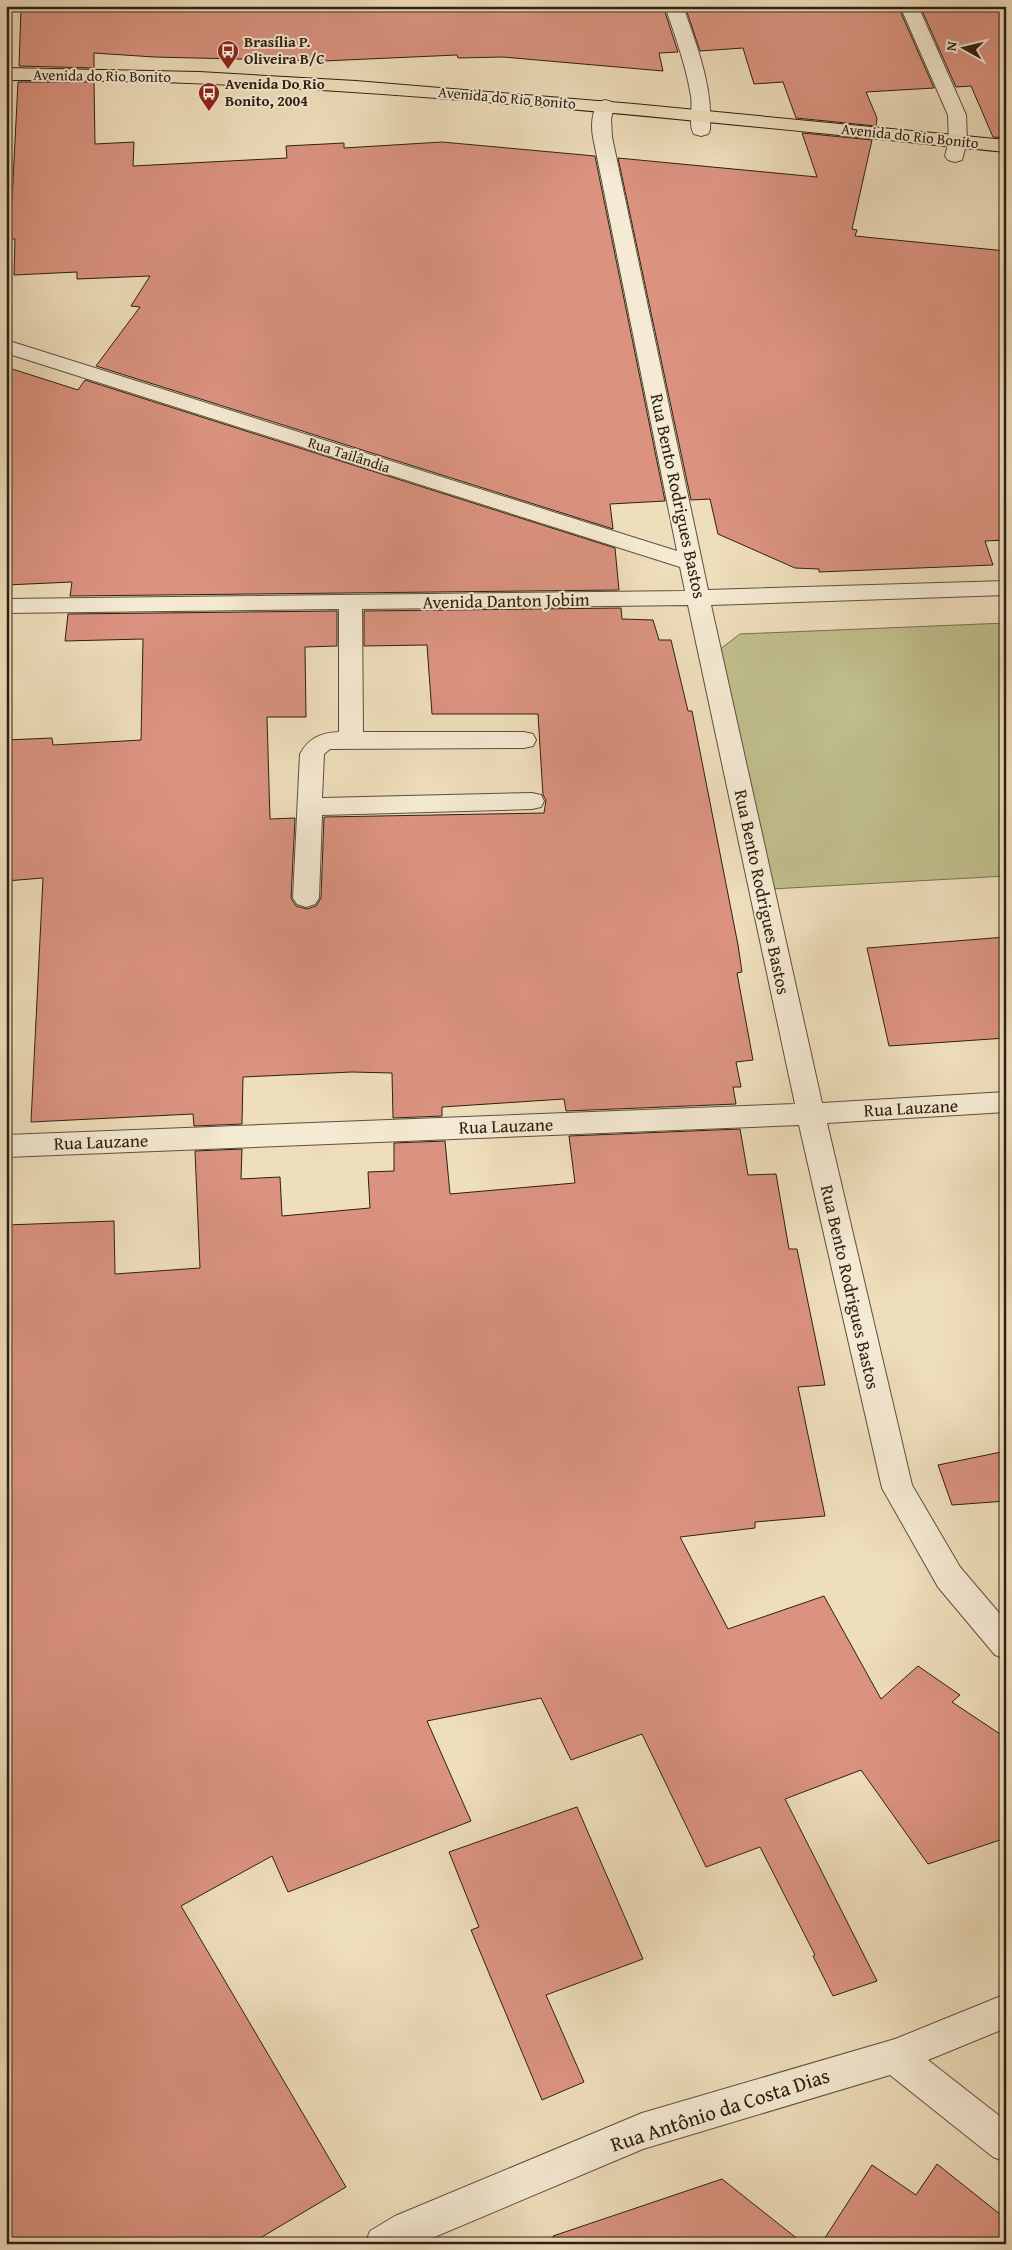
<svg xmlns="http://www.w3.org/2000/svg" width="1012" height="2250" viewBox="0 0 1012 2250" font-family="'Gentium Book Plus',serif">
<style>
.green{fill:#c0bf8c;stroke:#767050}
.building{fill:#db9380;stroke:#2c2013}
.lines{fill:none;stroke-linecap:round;stroke-linejoin:round}
.minor-casing{stroke:#5d503d;stroke-width:2}
.major-casing{stroke:#2c2013;stroke-width:2}
.minor{fill:#f5ead3;fill-rule:evenodd}
.major{fill:#efdebc;fill-rule:evenodd}
.labels{text-anchor:middle;stroke-width:4;stroke-linejoin:round;paint-order:stroke}
.far-poi-label{font-size:15px;font-weight:bold;fill:#2c2013;stroke:#f5ead3;text-anchor:start}
.far-street-label{font-size:15px;fill:#2c2013;stroke:#f5ead3}
.street-label{font-size:18px;fill:#2c2013;stroke:#f5ead3}
.near-street-label{font-size:21px;fill:#2c2013;stroke:#f5ead3}
</style>
<rect width="100%" height="100%" fill="#efdebc"/>
<filter id="stains"><feTurbulence type="fractalNoise" baseFrequency=".004" numOctaves="4"/><feColorMatrix values="0 0 0 0 .2 0 0 0 0 .09 0 0 0 0 .02 0 0 0 .5 -.17"/></filter>
<radialGradient id="worn" r=".72"><stop offset=".6" stop-color="#630" stop-opacity="0"/><stop offset="1" stop-color="#630" stop-opacity=".3"/></radialGradient>
<polygon class="green" points="1006,623 1006,876 771,889 719,650 740,634"/>
<g class="building">
<polygon points="23,6 663,6 678,52 659,53 663,71 503,57 458,58 457,55 323,61 154,57 94,53 94,68 19,66 21,9"/>
<polygon points="685,6 898,6 934,88 866,92 877,118 876,126 796,118 783,82 754,84 743,48 700,51"/>
<polygon points="920,6 1006,6 1006,138 993,137 971,86 956,87"/>
<polygon points="18,82 94,82 95,144 134,142 133,166 287,158 286,146 344,143 344,148 442,142 595,156 665,501 610,504 613,529 96,366 140,307 131,306 150,276 77,279 77,272 14,275 15,239 10,239"/>
<polygon points="802,133 872,140 852,229 857,230 855,236 1006,251 1006,540 985,541 993,565 819,572 819,569 795,568 718,534 710,499 691,500 618,158 817,177"/>
<polygon points="6,367 78,390 85,380 615,548 619,590 70,596 72,582 6,585"/>
<polygon points="621,608 622,619 653,620 659,640 671,640 688,711 692,711 738,945 742,972 737,973 753,1060 736,1062 741,1087 733,1087 736,1104 566,1111 564,1099 442,1107 442,1116 393,1118 392,1073 352,1072 243,1077 242,1124 194,1126 193,1114 31,1122 43,878 6,881 6,740 52,738 53,745 141,740 143,639 65,641 68,614 337,611 337,646 305,647 306,717 267,717 270,819 295,818 291,898 296,906 307,909 316,906 321,898 324,817 544,813 546,800 543,795 538,714 432,714 427,645 364,646 364,611"/>
<polygon points="1006,937 1006,1038 889,1046 867,948"/>
<polygon points="740,1129 748,1175 776,1174 789,1249 797,1249 825,1385 798,1387 825,1516 755,1522 755,1528 680,1537 728,1629 824,1596 881,1699 918,1666 960,1695 952,1702 1006,1738 1006,1838 928,1864 861,1770 785,1799 877,1981 833,1996 813,1956 815,1955 760,1847 706,1867 642,1734 571,1760 541,1698 427,1721 471,1821 288,1892 272,1856 181,1906 346,2187 250,2244 6,2244 6,1225 114,1221 115,1274 200,1268 195,1151 242,1149 241,1179 280,1177 282,1216 370,1208 368,1172 394,1171 394,1143 445,1141 450,1194 575,1183 569,1136"/>
<polygon points="1006,1451 1006,1501 952,1505 938,1465"/>
<polygon points="577,1807 643,1959 546,1995 584,2082 542,2100 471,1930 479,1927 449,1852"/>
<polygon points="937,2164 1006,2219 1006,2244 821,2244 872,2165 916,2195"/>
<polygon points="722,2179 804,2244 555,2244 553,2236"/>
</g>
<g class="lines">
<g class="minor-casing">
<g id="minor">
<path d="M665 6H683C697 47 713 86 710 130L708 134 701 136 694 134C688 125 693 107 691 96 686 65 675 36 665 6Z"/>
<polygon points="900,6 918,6 966,115 967,141 962,160 955,162 948,160 945,156 949,141 948,115"/>
<path d="M605 100 612 102 614 106 611 119 612 137 708 590 1006 581V595L711 605 822 1103 1006 1092V1112L827 1123 912 1485 960 1567 1006 1621V1659L995 1655 938 1587 882 1488 799 1125 6 1157V1135L795 1104 688 605 362 609 363 732H524L533 734 536 740 533 746 524 748 330 749 324 754 322 798 532 793 541 795 544 801 541 807 532 809 322 815 319 898 315 904 306 907 297 904 293 898 300 754C309 738 320 733 339 732V609L6 613V599L685 591 680 567 6 353V340L677 551 593 137C591 126 592 112 598 102Z"/>
<polygon points="1006,1994 1006,2028 928,2060 1006,2121 1006,2162 993,2157 890,2075 643,2149 418,2244 365,2244 370,2231 395,2216 642,2113 895,2039"/>
</g>
</g>
<g class="major-casing">
<path id="major" d="M6 68 199 72 356 81 634 104 1006 140V152C749 126 491 98 233 85 157 81 82 80 6 80Z"/>
</g>
<use href="#minor" class="minor"/>
<use href="#major" class="major"/>
</g>
<defs>
<g id="bus-pin" transform="scale(1.125)"><path d="M0 17L-7.5 6A9.5 9.5 0 1 1 7.5 6Z" fill="#8f2418" stroke="#f5ead3"/><path d="M-5-6H5V4H4V6H2V4H-2V6H-4V4H-5ZM-3.5-4V0h7V-4ZM-3.5 1.2v1.5H-2V1.2ZM2 1.2v1.5H3.5V1.2Z" fill="#fff"/></g>
</defs>
<g fill-rule="evenodd">
<use href="#bus-pin" x="228" y="51"/>
<use href="#bus-pin" x="209" y="93"/>
</g>
<g class="labels">
<g class="far-poi-label">
<text x="244" y="47">Brasília P.<tspan x="244" dy="17">Oliveira B/C</tspan></text>
<text x="225" y="89">Avenida Do Rio<tspan x="225" dy="17">Bonito, 2004</tspan></text>
</g>
<g class="far-street-label">
<text transform="translate(102 76) rotate(1)" y="5">Avenida do Rio Bonito</text>
<text transform="translate(507 98) rotate(5)" y="5">Avenida do Rio Bonito</text>
<text transform="translate(910 136) rotate(6)" y="5">Avenida do Rio Bonito</text>
<text transform="translate(349 455) rotate(18)" y="5">Rua Tailândia</text>
</g>
<g class="street-label">
<text transform="translate(678 496) rotate(78)" y="6">Rua Bento Rodrigues Bastos</text>
<text transform="translate(506 601) rotate(-1)" y="6">Avenida Danton Jobim</text>
<text transform="translate(762 892) rotate(78)" y="6">Rua Bento Rodrigues Bastos</text>
<text transform="translate(911 1108) rotate(-3)" y="6">Rua Lauzane</text>
<text transform="translate(506 1126) rotate(-2)" y="6">Rua Lauzane</text>
<text transform="translate(101 1142) rotate(-2)" y="6">Rua Lauzane</text>
<text transform="translate(850 1287) rotate(77)" y="6">Rua Bento Rodrigues Bastos</text>
</g>
<g class="near-street-label">
<text transform="translate(720 2110) rotate(-18)" y="7">Rua Antônio da Costa Dias</text>
</g>
</g>
<rect width="1012" height="2250" fill="none" stroke="#efdebc" stroke-width="25"/>
<rect x="8" y="8" width="997" height="2235" fill="none" stroke="#2c2013" stroke-width="2.5"/>
<rect x="12" y="12" width="987" height="2225" fill="none" stroke="#2c2013"/>
<g transform="translate(964 48) rotate(278)" stroke="#f5ead3" stroke-width="4" paint-order="stroke">
<path d="M0-4L9 19L0 12L-9 19Z" fill="#2c2013"/>
<text y="-8" font-size="14" font-weight="bold" text-anchor="middle" fill="#2c2013">N</text>
</g>
<rect width="100%" height="100%" filter="url(#stains)"/>
<rect width="100%" height="100%" fill="url(#worn)"/>
</svg>
